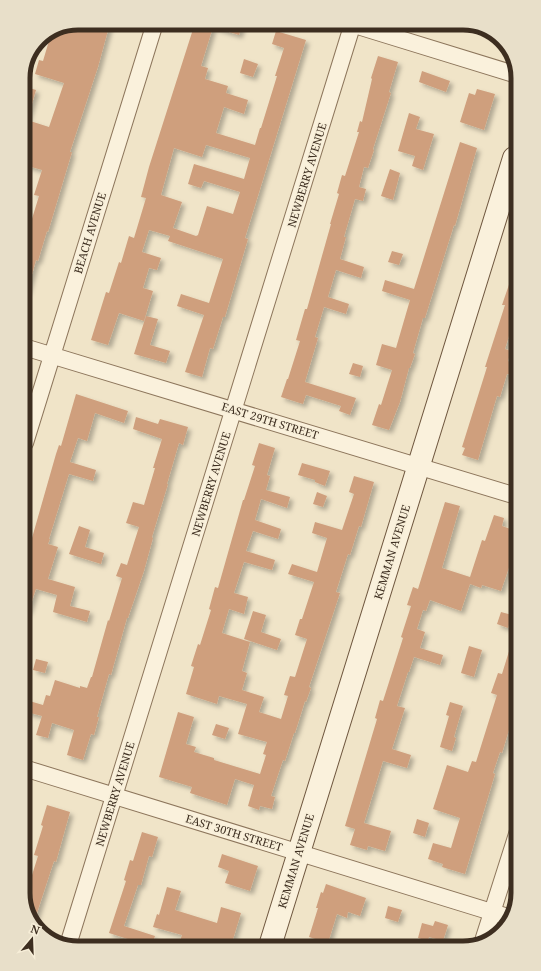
<svg xmlns="http://www.w3.org/2000/svg" width="541" height="971" viewBox="0 0 541 971" font-family="'Noto Serif',serif">
<style>
.building{fill:#cf9f7d;fill-rule:evenodd;filter:url(#shadow)}
.lines{fill:none;stroke-linecap:round;stroke-linejoin:round}
.street-casing{stroke:#8d765c;stroke-width:18}
.secondary-casing{stroke:#6f573f;stroke-width:24}
.street{stroke:#faf1dc;stroke-width:16}
.secondary{stroke:#faf1dc;stroke-width:22}
.labels{text-anchor:middle;stroke-width:3;stroke-linejoin:round;paint-order:stroke}
.street-label{font-size:11px;fill:#3d2e20;stroke:#f7eed8}
.rim{fill:none;stroke:#3d2e20;stroke-width:5}
</style>
<defs>
<filter id="shadow"><feDropShadow dx="3.5" dy="3.5" stdDeviation="2" flood-color="#0004"/></filter>
</defs>
<rect width="100%" height="100%" fill="#f0e4c8"/>
<g class="building">
<polygon points="78,23 110,23 98,67 70,152 72,152 48,232 47,231 38,261 36,260 27,292 24,291 24,234 27,235 39,196 34,195 42,170 24,165 24,156 30,135 23,133 23,86 36,90 27,120 49,127 64,83 35,74 39,60 43,61 51,34"/>
<path d="M195 23H243L239 35 213 27 201 66 208 68 205 79 228 86 226 93 248 100 244 114 224 107 216 133 255 145 260 128H261L277 76H275L284 48 272 44 276 31 306 40 245 238 248 239 225 317H223L213 349 210 348 202 377 185 372 204 315 177 306 181 294 209 303 223 259 168 241 170 236 149 230 142 252 161 258 157 270 149 268 143 288 153 291 144 321 119 313 108 345 91 340 106 292 109 293 119 262 121 263 129 236 134 238 146 198 141 197 149 167ZM206 145 250 158 244 179 194 164 188 184 201 188 204 181 240 192 233 214 207 206 198 235 196 236 173 228 182 202 161 195 174 148 202 157Z"/>
<polygon points="378,56 398,62 389,92 391,93 373,149 374,150 368,168 364,167 359,187 366,189 363,201 355,199 344,237 346,237 340,259 364,267 361,278 336,270 328,297 349,304 346,314 324,307 315,337 318,338 305,382 356,398 350,415 339,411 341,406 306,395 303,404 281,397 287,379 288,379 300,341 296,340 305,309 307,309 331,224 330,224 339,194 337,193 342,175 345,176 359,132 357,132 360,121 362,122 372,79 371,78"/>
<polygon points="244,59 258,64 253,77 240,73"/>
<polygon points="422,71 450,81 446,92 419,82"/>
<polygon points="477,89 495,94 484,130 460,122 469,93 475,95"/>
<polygon points="409,113 420,117 416,129 434,134 423,170 412,166 415,156 398,151"/>
<polygon points="460,142 477,148 459,212 455,226 454,225 425,318 423,318 413,353 415,354 410,368 409,368 400,402 389,430 372,425 379,404 381,405 392,370 376,365 382,344 396,348 410,300 382,291 385,280 414,289"/>
<polygon points="390,169 400,173 393,200 381,196"/>
<polygon points="392,251 403,254 399,265 388,262"/>
<polygon points="513,273 515,273 515,309 509,325 512,326 505,349 511,351 508,361 515,364 515,367 513,375 507,374 500,397 497,396 478,460 462,455 465,448 462,447 487,367 485,367 505,305 502,305"/>
<polygon points="146,316 158,319 150,345 170,351 166,363 134,354"/>
<polygon points="353,363 363,366 360,377 349,374"/>
<polygon points="76,394 128,411 124,423 95,413 87,441 78,438 70,462 96,470 93,481 69,474 49,539 50,539 48,544 58,547 48,579 75,587 70,606 90,611 87,622 53,612 57,595 36,589 28,612 26,612 26,559 56,454 59,445 61,446"/>
<polygon points="136,417 158,424 160,419 188,427 183,445 179,443 167,484 168,484 152,537 153,538 144,571 128,618 127,618 111,675 109,674 97,717 99,717 94,735 91,734 83,760 67,755 74,730 52,723 48,738 36,735 42,716 26,712 26,700 43,705 46,695 50,696 55,680 80,688 80,686 87,688 91,677 92,677 108,620 109,621 122,578 116,576 121,563 127,565 139,527 126,523 133,502 144,505 155,468 153,468 162,439 133,429"/>
<polygon points="259,443 275,448 267,475 270,476 266,490 290,497 287,508 261,499 255,520 281,529 278,539 253,531 246,551 275,560 272,570 244,562 234,593 248,597 244,614 229,609 222,633 250,642 242,671 247,673 242,690 264,697 259,712 281,719 288,696 284,695 290,676 295,677 307,639 295,635 300,619 302,619 314,582 288,574 292,564 317,572 327,538 312,533 315,522 342,530 354,494 349,492 354,476 374,482 361,527 359,526 350,555 348,554 336,592 340,593 309,687 311,688 306,702 305,701 295,733 294,733 285,761 283,760 271,796 275,797 272,809 260,806 259,810 248,806 254,785 235,779 227,805 190,793 192,787 159,777 178,712 194,717 186,744 196,747 194,752 214,758 214,760 260,774 266,755 263,754 267,742 238,734 247,704 219,696 217,704 186,694 194,667 191,666 198,644 200,645 211,610 209,609 215,587 218,588 243,500 244,500 255,466 252,465"/>
<polygon points="302,463 330,471 325,486 315,482 315,480 298,475"/>
<polygon points="317,492 327,496 323,507 313,504"/>
<polygon points="445,502 460,506 442,568 470,577 482,540 485,541 494,515 504,518 502,526 516,531 516,547 501,591 482,585 481,588 470,584 461,611 430,600 426,611 423,610 417,629 425,632 420,648 443,655 440,665 414,657 409,672 408,672 397,706 405,708 392,749 411,755 407,768 383,761 364,823 391,831 385,851 368,846 367,850 350,845 355,829 345,826 377,719 375,718 380,700 383,701 403,638 401,637 411,606 407,605 413,587 418,589"/>
<polygon points="79,526 90,530 85,547 104,553 101,564 69,554"/>
<polygon points="253,611 266,615 261,632 281,639 277,650 244,639"/>
<polygon points="501,612 512,615 508,628 497,624"/>
<polygon points="514,635 517,635 517,698 513,710 515,710 502,753 500,752 493,773 495,774 465,874 442,867 443,864 428,859 433,843 451,848 460,818 433,809 447,765 468,772 472,761 476,762 497,695 491,693 498,673 502,674"/>
<polygon points="469,646 482,650 474,677 461,673"/>
<polygon points="36,659 48,662 45,673 33,670"/>
<polygon points="450,702 463,706 454,737 456,738 452,751 440,747 449,716 446,715"/>
<polygon points="216,724 229,728 225,739 212,735"/>
<polygon points="47,805 70,812 56,862 54,861 34,922 27,914 27,891 38,856 34,855 43,826 41,825"/>
<polygon points="417,819 429,823 425,837 413,833"/>
<polygon points="142,832 158,837 152,857 149,856 141,885 138,885 124,926 155,936 151,947 135,947 137,942 109,933 126,881 124,880 130,860 133,861"/>
<polygon points="222,854 258,866 250,891 225,883 229,871 218,867"/>
<polygon points="326,884 366,898 360,916 348,912 347,918 337,914 328,943 309,937 318,908 316,908 321,892 323,893"/>
<polygon points="167,887 181,891 175,910 217,923 221,907 241,913 231,946 178,947 182,935 153,927 157,914 159,915"/>
<polygon points="388,906 402,910 398,922 385,918"/>
<polygon points="435,921 448,925 443,941 429,937 428,941 418,938 422,923 433,926"/>
</g>
<g class="lines">
<g class="street-casing">
<g id="street">
<polyline points="348,23 514,74"/>
<polyline points="24,347 516,496"/>
<polyline points="25,443 155,23"/>
<polyline points="27,769 511,918"/>
<polyline points="482,944 518,831"/>
<polyline points="68,945 353,23"/>
</g>
</g>
<g class="secondary-casing">
<polyline id="secondary" points="270,946 514,158"/>
</g>
<use href="#street" class="street"/>
<use href="#secondary" class="secondary"/>
</g>
<g class="labels">
<g class="street-label">
<text transform="translate(307 175) rotate(-73)" y="4">NEWBERRY AVENUE</text>
<text transform="translate(90 233) rotate(-73)" y="4">BEACH AVENUE</text>
<text transform="translate(270 421) rotate(17)" y="4">EAST 29TH STREET</text>
<text transform="translate(211 484) rotate(-73)" y="4">NEWBERRY AVENUE</text>
<text transform="translate(392 552) rotate(-73)" y="4">KEMMAN AVENUE</text>
<text transform="translate(115 794) rotate(-73)" y="4">NEWBERRY AVENUE</text>
<text transform="translate(234 833) rotate(17)" y="4">EAST 30TH STREET</text>
<text transform="translate(296 861) rotate(-73)" y="4">KEMMAN AVENUE</text>
</g>
</g>
<path d="M0 0H541V971H0ZM78 30H463A48 48 0 0 1 511 78V893A48 48 0 0 1 463 941H78A48 48 0 0 1 30 893V78A48 48 0 0 1 78 30Z" fill="#e8dfc9" fill-rule="evenodd"/>
<path class="rim" d="M78 30H463A48 48 0 0 1 511 78V893A48 48 0 0 1 463 941H78A48 48 0 0 1 30 893V78A48 48 0 0 1 78 30Z"/>
<g transform="translate(32 939) rotate(19)" stroke="#f7eed8" stroke-width="3" paint-order="stroke">
<path d="M0-3L7 15L0 10L-7 15Z" fill="#3d2e20"/>
<text y="-6" font-size="11" font-weight="bold" text-anchor="middle" fill="#3d2e20">N</text>
</g>
</svg>
